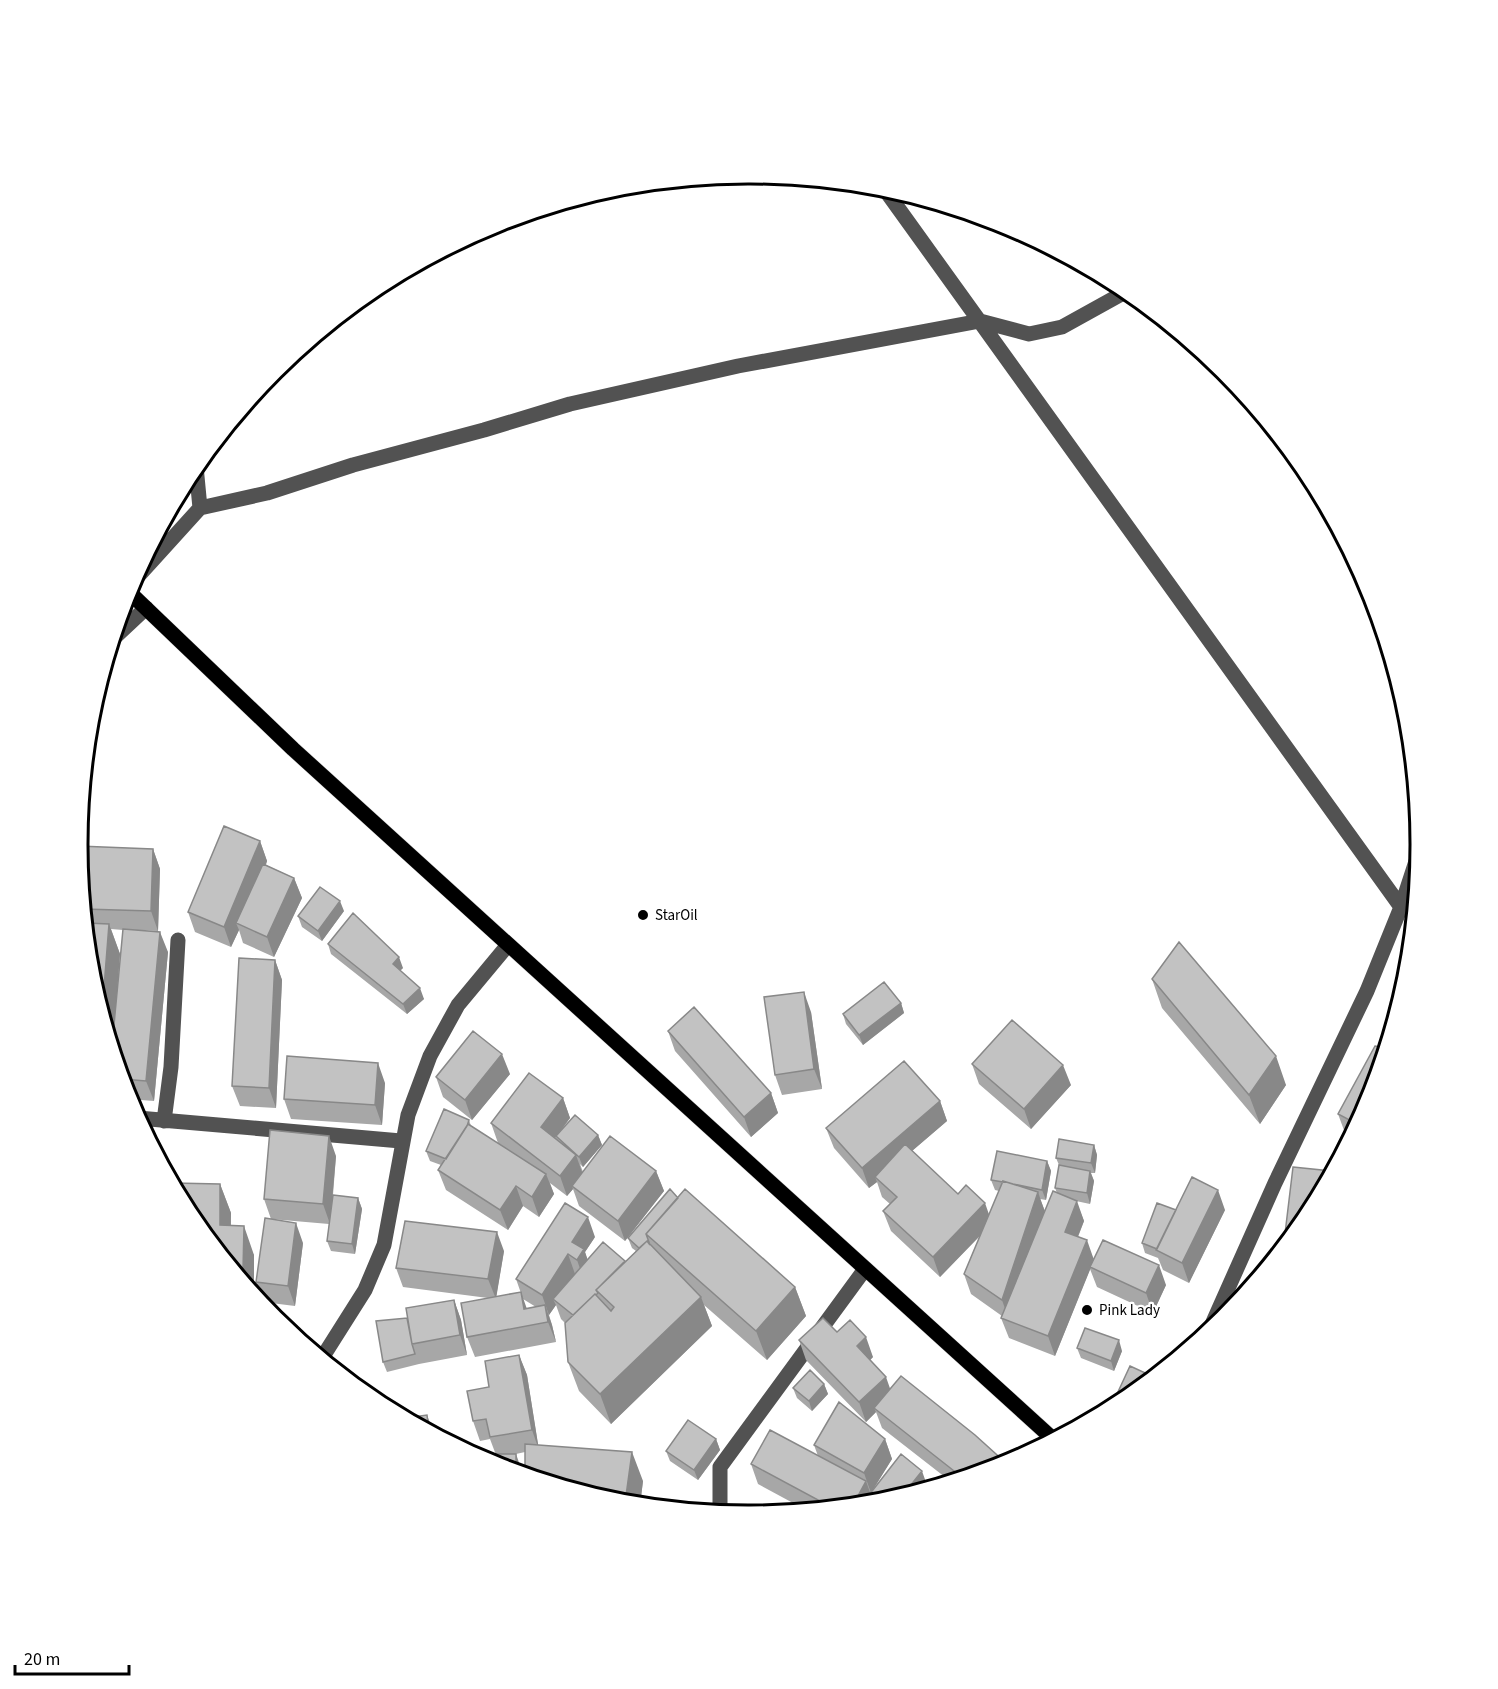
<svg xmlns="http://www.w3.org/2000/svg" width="1498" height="1689" font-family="'Source Sans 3',sans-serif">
<rect width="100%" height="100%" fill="#fff"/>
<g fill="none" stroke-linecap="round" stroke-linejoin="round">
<defs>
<path id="major" d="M128 591 293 749 1053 1439"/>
</defs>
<!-- major casing -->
<use href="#major" stroke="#dbdbdb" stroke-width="16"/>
<!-- minor -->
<path stroke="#525252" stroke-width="15" d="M883 187 1401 907
M196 466 200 508
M132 583 200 508 267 493 353 465 484 430 570 404 738 366 980 321 1029 334 1062 327 1127 291
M114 638 146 608
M138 1118 401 1141
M164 1121 171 1067 178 940
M1209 1331 1275 1183 1367 991 1401 907 1420 849
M322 1358 365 1290 384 1245 408 1115 430 1056 458 1005 507 946
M720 1513V1467L865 1269"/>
<!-- major -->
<use href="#major" stroke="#000" stroke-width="15"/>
</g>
<!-- wall -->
<path fill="#a7a7a7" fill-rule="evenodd" d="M260 841 267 861 266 865 294 878 302 898 274 957 243 943 239 930 231 947 195 932 188 912Z
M78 846 153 849 160 869 158 931 139 930 168 952 154 1101 128 1099 91 975ZM111 929 123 930 114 1021 120 954Z
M344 911 322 941 302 927 298 916Z
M328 944 403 968 400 970 424 999 407 1014 331 954Z
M275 960 282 980 276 1108 240 1106 232 1086Z
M1152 979 1286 1085 1260 1124 1162 1008Z
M901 1003 904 1013 863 1045 846 1024 843 1014Z
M811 1012 822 1089 782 1095 775 1075Z
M668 1031 771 1093 778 1113 751 1137 675 1051Z
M972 1064 1071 1085 1031 1129 979 1084Z
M510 1074 472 1120 443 1097 436 1077Z
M385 1083 382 1125 291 1119 284 1099Z
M563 1098 570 1118 563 1128 598 1135 602 1145 583 1167 580 1164 583 1172 656 1171 664 1191 625 1241 579 1206 573 1189 567 1196 550 1183 554 1194 539 1217 523 1206 508 1230 446 1190 438 1170 441 1165 430 1161 426 1151 469 1120 471 1126 498 1143 491 1123Z
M940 1101 947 1121 912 1151 958 1194 989 1214 999 1191 995 1190 991 1180 1047 1161 1051 1171 1046 1200 1040 1199 1045 1211 1057 1193 1055 1188 1059 1165 1056 1158 1094 1145 1097 1155 1095 1173H1091L1094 1181 1090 1204 1076 1201 1084 1221 1078 1237 1094 1259 1166 1285 1153 1313 1097 1287 1090 1269 1055 1356 1009 1338 1001 1318 1002 1316 971 1294 964 1274 980 1236 940 1277 891 1231 883 1211 890 1204 882 1197 877 1182 869 1188 834 1148 826 1128Z
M1369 1102 1348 1141 1338 1114Z
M336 1156 332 1208 358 1198 362 1209 355 1254 331 1251 327 1241 329 1224 271 1219 264 1199Z
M220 1184 231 1213V1226L254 1255V1294L191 1217Z
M678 1198 795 1287 806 1316 767 1360 704 1305 712 1326 611 1424 579 1391 568 1362 565 1323 561 1319 556 1305 549 1315 552 1325 556 1342 475 1357 467 1337 488 1298 403 1287 396 1268 504 1251 496 1297 527 1309 536 1307 523 1299 516 1279 595 1237 585 1252 587 1259 626 1261 636 1251 632 1248 628 1238Z
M1176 1210H1225L1189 1283 1163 1270 1158 1258 1145 1253 1142 1243Z
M303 1243 295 1306 263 1302 256 1282Z
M454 1300 461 1320 467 1355 419 1364 387 1372 383 1362 407 1318Z
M837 1332 873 1357 870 1360 890 1389 1005 1465 950 1481 882 1428 876 1412 866 1422 806 1360 799 1340Z
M1077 1348 1122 1351 1114 1371 1081 1358Z
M519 1355 527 1375 538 1445 643 1481 640 1505 618 1503 525 1452 516 1454 496 1455 490 1439 480 1441 473 1421 489 1387Z
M824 1384 828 1394 812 1411 797 1398 793 1388Z
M716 1439 720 1450 698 1480 670 1461 666 1451Z
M885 1439 892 1459 872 1491 880 1503 806 1510 758 1484 751 1464 818 1456 814 1445Z"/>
<!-- shaded-wall -->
<path fill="#888" d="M260 841 267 861 241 925 236 923 239 930 231 947 224 927Z
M153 849 160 869 158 931 151 911Z
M294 878 302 898 274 957 267 937Z
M340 901 344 911 322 941 318 931Z
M109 924 120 954 113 1047 102 1013Z
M160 932 168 952 154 1101 146 1081Z
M399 957 403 968 397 974 393 964Z
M275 960 282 980 276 1108 269 1088Z
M420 988 424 999 407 1014 403 1004Z
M804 992 811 1012 822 1089 814 1069Z
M901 1003 904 1013 863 1045 859 1035Z
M502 1054 510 1074 472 1120 465 1100Z
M1276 1056 1286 1085 1260 1124 1249 1095Z
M378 1063 385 1083 382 1125 375 1105Z
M1063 1065 1071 1085 1031 1129 1024 1109Z
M771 1093 778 1113 751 1137 744 1117Z
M563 1098 570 1118 548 1147 541 1127Z
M940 1101 947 1121 878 1180 875 1177 877 1182 869 1188 862 1168Z
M598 1135 602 1145 583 1167 579 1157Z
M329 1136 336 1156 330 1224 323 1204Z
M1094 1145 1097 1155 1095 1173 1091 1163Z
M576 1155 583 1175 572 1186 573 1189 567 1196 560 1176Z
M1047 1161 1051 1171 1046 1200 1042 1190Z
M656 1171 664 1191 625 1241 618 1221Z
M1090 1171 1094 1181 1090 1204 1087 1193Z
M546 1174 554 1194 539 1217 532 1197Z
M220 1184 231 1213 230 1255 220 1225Z
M516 1186 523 1206 508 1230 500 1210Z
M1218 1190 1225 1210 1189 1283 1182 1263Z
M1038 1192 1045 1212 1009 1320 1002 1300Z
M358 1198 362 1209 355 1254 352 1244Z
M1077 1201 1084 1221 1072 1251 1065 1232Z
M985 1203 992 1223 940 1277 933 1257Z
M588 1217 595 1237 585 1252 591 1269 584 1280 577 1260 572 1242Z
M296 1223 303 1243 295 1306 288 1286Z
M244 1226 254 1255V1294L250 1289 243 1270Z
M497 1232 504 1251 496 1299 488 1279Z
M1087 1240 1094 1260 1055 1356 1048 1336Z
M568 1254 575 1274 553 1299 556 1305 549 1315 542 1295Z
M1159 1265 1166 1285 1153 1313 1146 1293Z
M795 1287 806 1316 767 1360 756 1331Z
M521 1292 528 1312 524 1309Z
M701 1297 712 1326 611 1424 600 1394Z
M454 1300 461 1320 467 1355 460 1335Z
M545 1305 552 1325 556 1342 548 1322Z
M866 1337 873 1357 864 1366 857 1346Z
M1119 1340 1122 1351 1114 1371 1111 1361Z
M519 1355 527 1375 539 1450 532 1430Z
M886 1377 893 1397 874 1408 876 1412 866 1422 859 1402Z
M824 1384 828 1394 812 1411 809 1401Z
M427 1415 431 1426 432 1432 429 1431Z
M716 1439 720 1450 698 1480 694 1470Z
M885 1439 892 1459 871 1493 864 1473Z
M632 1452 643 1481 640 1505 625 1503Z
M516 1454 523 1474 516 1472Z
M922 1471 928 1488 902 1496Z
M866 1481 873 1501 872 1503 853 1505Z"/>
<!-- building -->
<path fill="#c2c2c2" stroke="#888" stroke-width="1.5" d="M224 826 260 841 224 927 188 912Z
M78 846 153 849 151 911 84 909Z
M263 864 294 878 267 937 236 923Z
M320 887 340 901 318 931 298 916Z
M353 913 399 957 393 964 420 988 403 1004 328 944Z
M86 923 109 924 102 1013 91 975Z
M123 929 160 932 146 1081 122 1079 112 1046Z
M1179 942 1276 1056 1249 1095 1152 979Z
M239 958 275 960 269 1088 232 1086Z
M884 982 901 1003 859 1035 843 1014Z
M804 992 814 1069 775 1075 764 997Z
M694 1007 771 1093 744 1117 668 1031Z
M1012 1020 1063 1065 1024 1109 972 1064Z
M473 1031 502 1054 465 1100 436 1077Z
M1375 1046 1385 1048 1369 1102 1357 1124 1338 1114Z
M287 1056 378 1063 375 1105 284 1099Z
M904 1061 940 1101 862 1168 826 1128Z
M529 1073 563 1098 541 1127 576 1155 560 1176 491 1123Z
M444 1109 469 1120 467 1126 446 1159 426 1151Z
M575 1115 598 1135 579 1157 556 1136Z
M468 1124 546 1174 532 1197 516 1186 500 1210 438 1170Z
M270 1130 329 1136 323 1204 264 1199Z
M610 1136 656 1171 618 1221 572 1186Z
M1059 1139 1094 1145 1091 1163 1056 1158Z
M905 1144 958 1194 966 1185 985 1203 933 1257 883 1211 897 1197 875 1177Z
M997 1151 1047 1161 1042 1190 1013 1184 1003 1181V1182L991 1180Z
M1059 1165 1090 1171 1087 1193 1055 1188Z
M1293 1167 1331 1171 1307 1218 1286 1243 1284 1242Z
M1192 1177 1218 1190 1182 1263 1156 1250Z
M1003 1181 1038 1192 1002 1300 964 1274Z
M173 1183 220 1184V1225L244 1226 243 1270H234L191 1217Z
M670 1189 678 1198 646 1234 650 1245 647 1241 639 1248 628 1238Z
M685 1189 795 1287 756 1331 646 1234Z
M1053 1191 1077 1201 1065 1232 1087 1240 1048 1336 1001 1318Z
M333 1195 358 1198 352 1244 327 1241Z
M565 1203 588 1217 572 1242 584 1249 577 1260 568 1254 542 1295 516 1279Z
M1157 1203 1176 1210 1157 1249 1142 1243Z
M265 1218 296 1223 288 1286 256 1282Z
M405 1221 497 1232 488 1279 396 1268Z
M1103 1240 1159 1265 1146 1293 1090 1267Z
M647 1241 701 1297 600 1394 568 1362 565 1323 595 1294 611 1311 614 1307 596 1290Z
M603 1242 625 1261 596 1290 598 1293 596 1295 595 1294 573 1315 553 1299Z
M521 1292 524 1309 545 1305 548 1322 467 1337 461 1303Z
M454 1300 460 1335 412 1344 406 1308Z
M407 1318 412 1344 415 1354 383 1362 376 1321Z
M823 1318 837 1332 850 1320 866 1337 857 1346 886 1377 859 1402 799 1340Z
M1085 1328 1119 1340 1111 1361 1077 1348Z
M519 1355 532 1430 490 1437 486 1419 473 1421 467 1391 489 1387 485 1361Z
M1130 1366 1152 1376 1151 1378 1122 1403 1110 1409Z
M810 1370 824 1384 809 1401 793 1388Z
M901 1376 975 1435 1007 1464 963 1478 874 1408Z
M839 1402 885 1439 864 1473 814 1445Z
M427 1415 429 1431 405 1418Z
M688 1420 716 1439 694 1470 666 1451Z
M770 1430 866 1481 853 1505 831 1507 751 1464Z
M525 1444 632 1452 625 1503H618L525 1474Z
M496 1454H516V1472L496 1466Z
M901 1454 922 1471 902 1496 880 1503 862 1504Z"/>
<!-- markers -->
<g fill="#000" stroke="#fff" stroke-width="2">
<circle cx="643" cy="915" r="6"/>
<circle cx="1087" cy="1310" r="6"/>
</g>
<g text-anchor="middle" stroke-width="4.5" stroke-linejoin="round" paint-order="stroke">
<!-- poi labels -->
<g font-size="15" fill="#000" stroke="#fff" text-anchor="start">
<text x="655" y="920">StarOil</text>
<text x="1099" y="1315">Pink Lady</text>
</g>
</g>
<!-- crop -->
<path d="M0 0H1498V1689H0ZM748 184H750A660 660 0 0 1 1410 844V845A660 660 0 0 1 750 1505H748A660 660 0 0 1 88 845V844A660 660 0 0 1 748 184Z" fill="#fff" fill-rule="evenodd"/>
<path fill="none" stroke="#000" stroke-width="3" d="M748 184H750A660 660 0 0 1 1410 844V845A660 660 0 0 1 750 1505H748A660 660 0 0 1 88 845V844A660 660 0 0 1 748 184Z"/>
<!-- scale -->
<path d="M15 1665v9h114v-9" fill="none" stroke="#000000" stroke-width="3"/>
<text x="24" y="1665" font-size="18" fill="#000000" stroke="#ffffff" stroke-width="4.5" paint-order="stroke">20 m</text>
</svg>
